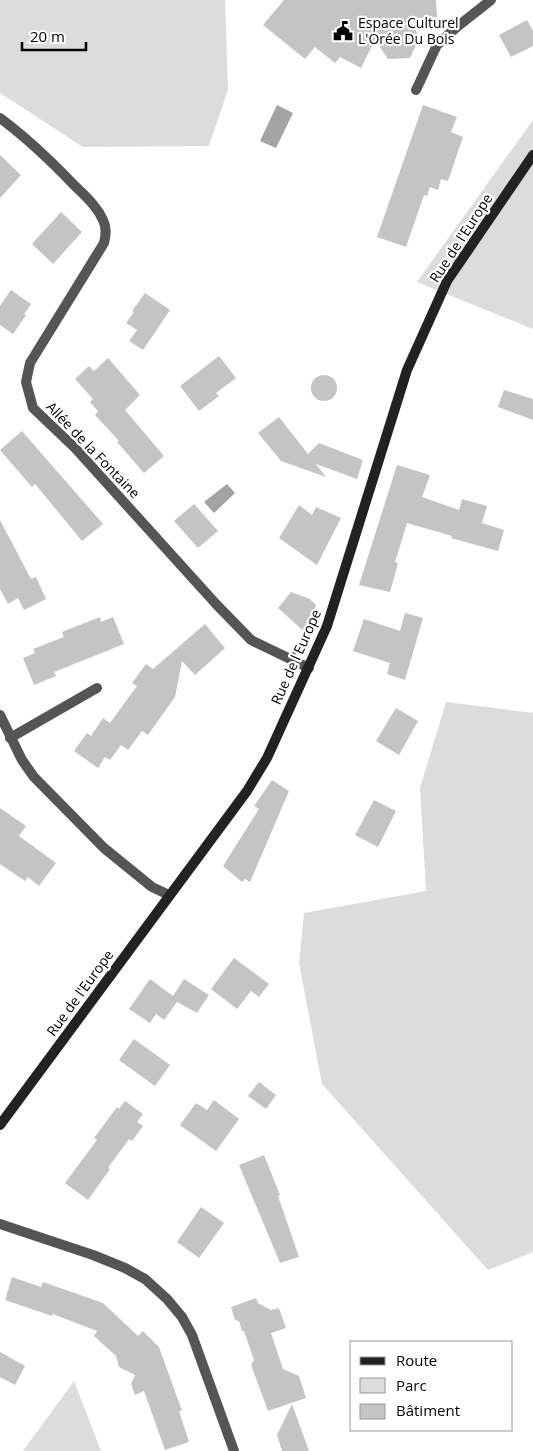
<svg xmlns="http://www.w3.org/2000/svg" width="533" height="1451" font-family="'Open Sans',sans-serif">
<rect width="100%" height="100%" fill="#fff"/>
<!-- green -->
<path fill="#dcdcdc" d="M0 0H225L228 90 209 146 83 147 0 93Z
M533 120V329L417 282Z
M446 702 533 713V1252L488 1270 322 1084 299 963 304 913 426 891 420 788Z
M74 1381 101 1451H23Z"/>
<!-- water -->
<path fill="#a3a3a3" d="M277 105 293 113 276 148 260 141Z
M227 484 235 493 214 513 204 502Z"/>
<!-- building -->
<path fill="#c4c4c4" d="M284 0H436L437 17 408 19 420 37 410 58 388 59 375 40 361 68 340 57 335 63 315 47 305 59 263 25Z
M527 20 533 31V46L511 57 499 35Z
M423 105 457 117 451 132 463 137 448 181 441 179 438 190 430 187 427 196 424 195 406 247 377 237Z
M0 155 21 175 0 198Z
M61 212 82 232 53 264 32 244Z
M11 290 31 304 24 314 26 315 13 334 0 325V306Z
M145 293 170 310 143 350 129 341 137 330 126 323 134 312 132 311Z
M219 356 236 378 216 393 219 396 199 411 180 386Z
M108 358 140 395 125 410 164 456 144 473 117 442 119 441 95 415 98 411 90 402 93 399 75 379 89 366 94 371Z
M311 388a13 13 0 1 1 26 0a13 13 0 1 1-26 0Z
M504 390 533 399V420L498 407Z
M279 417 308 454 319 443 363 460 357 479 316 464 326 477 281 461 258 433Z
M22 431 103 524 82 541 35 484 32 487 0 450Z
M397 465 430 475 422 497 459 510 462 499 487 506 482 523 504 530 498 551 451 538 452 536 407 523 395 562 398 563 390 592 359 585Z
M194 504 218 531 198 548 174 521Z
M299 505 312 515 316 507 341 518 317 565 279 538Z
M0 520 31 579 36 577 46 599 24 610 18 598 8 604 0 589Z
M291 592 310 599 316 605 306 633 278 608Z
M405 613 423 618 405 680 387 674 390 663 353 651 364 619 400 631Z
M100 617 101 622 113 617 124 644 54 672 56 676 34 685 23 658 35 653 33 649 64 637 62 632Z
M205 624 225 648 195 675 182 661 175 697 148 735 142 731 128 750 121 745 110 760 105 757 98 768 74 751 87 733 91 736 103 718 110 723 137 686 132 683 146 664 153 669Z
M396 708 418 721 399 755 376 741Z
M272 780 289 791 250 882 245 879 242 882 223 866 259 809 254 806Z
M374 800 396 811 378 847 355 835Z
M0 808 26 826 19 836 56 863 39 886 28 877 25 881 0 864Z
M234 958 269 984 259 997 251 991 237 1009 211 989Z
M150 979 173 996 184 979 209 995 197 1013 177 1002 164 1020 156 1014 150 1023 129 1009Z
M134 1039 170 1065 155 1086 119 1060Z
M259 1082 276 1095 266 1109 248 1096Z
M214 1100 239 1119 216 1151 180 1125 196 1103 207 1110Z
M125 1101 143 1114 137 1122 143 1126 132 1141 129 1139 108 1168 110 1169 88 1200 65 1183 97 1140 94 1138 117 1107 119 1109Z
M264 1155 280 1195 278 1196 299 1257 280 1263 239 1165Z
M201 1207 224 1223 199 1258 177 1242Z
M12 1277 41 1287 43 1282 103 1303 138 1336 143 1331 159 1347 182 1411H179L189 1442 165 1450 144 1391 135 1395 131 1384 135 1375 119 1367 116 1356 94 1336 97 1331 53 1314 52 1316 5 1300Z
M256 1298 258 1303 271 1310 279 1308 286 1328 271 1333 283 1369 299 1376 306 1398 268 1411 251 1365 254 1360 244 1331H242L239 1321 235 1320 231 1307Z
M0 1352 25 1366 15 1385 0 1377Z
M292 1404 309 1451H282L277 1435Z"/>
<g fill="none" stroke-linecap="round" stroke-linejoin="round">
<!-- lane -->
<path stroke="#555" stroke-width="10" d="M416 90 437 45 458 26 491 0"/>
<!-- street -->
<path stroke="#555" stroke-width="10" d="M0 118C27 138 51 161 74 185 85 196 97 206 103 220 107 228 106 235 104 243L30 363 26 382 33 408 75 448 216 604 251 640 309 668
M0 715 22 760 34 777 104 848 152 887 169 895
M10 738 97 688
M0 1224 93 1255 125 1268 145 1279 167 1299 182 1317 192 1335 234 1451"/>
<!-- secondary -->
<path stroke="#222" stroke-width="10" d="M0 1125 247 791 267 758 327 626 407 370 447 281 533 155"/>
</g>
<!-- icons -->
<defs>
<symbol id="civic-bare" viewBox="-9 -9 18 18"><path d="M-.6-6.5H3V-4.5H.6V-3L4-1V1h2V6H-6V1h2V-1L-.6-3ZM-1.2 2.5V6h2.4V2.5Z" fill="#000" stroke="#fff" stroke-width="2.5" paint-order="stroke"/></symbol>
</defs>
<g fill-rule="evenodd">
<use href="#civic-bare" x="329" y="17" width="28" height="28"/>
</g>
<g text-anchor="middle" stroke-width="4.5" stroke-linejoin="round" paint-order="stroke">
<!-- poi labels -->
<g font-size="14" fill="#000" stroke="#fff" text-anchor="start">
<text x="358" y="28">Espace Culturel<tspan x="358" dy="16">L'Orée Du Bois</tspan></text>
</g>
<!-- street labels -->
<g font-size="14" fill="#000" stroke="#fff">
<text transform="translate(461 238) rotate(-57)" y="5">Rue de l'Europe</text>
<text transform="translate(93 450) rotate(46)" y="5">Allée de la Fontaine</text>
<text transform="translate(296 657) rotate(-66)" y="5">Rue de l'Europe</text>
<text transform="translate(80 993) rotate(-54)" y="5">Rue de l'Europe</text>
</g>
</g>
<!-- legend -->
<rect x="350" y="1341" width="162" height="90" fill="#ffffff" stroke="#999999"/>
<rect x="360" y="1357" width="25" height="8" fill="#222222" stroke="#999999"/>
<text x="396" y="1366" font-size="15" fill="#000000">Route</text>
<rect x="360" y="1378" width="25" height="15" fill="#dcdcdc" stroke="#999999"/>
<text x="396" y="1391" font-size="15" fill="#000000">Parc</text>
<rect x="360" y="1404" width="25" height="15" fill="#c4c4c4" stroke="#999999"/>
<text x="396" y="1416" font-size="15" fill="#000000">Bâtiment</text>
<!-- scale -->
<path d="M22 42v8h64v-8" fill="none" stroke="#000000" stroke-width="2.5"/>
<text x="30" y="42" font-size="15" fill="#000000" stroke="#ffffff" stroke-width="4" paint-order="stroke">20 m</text>
</svg>
